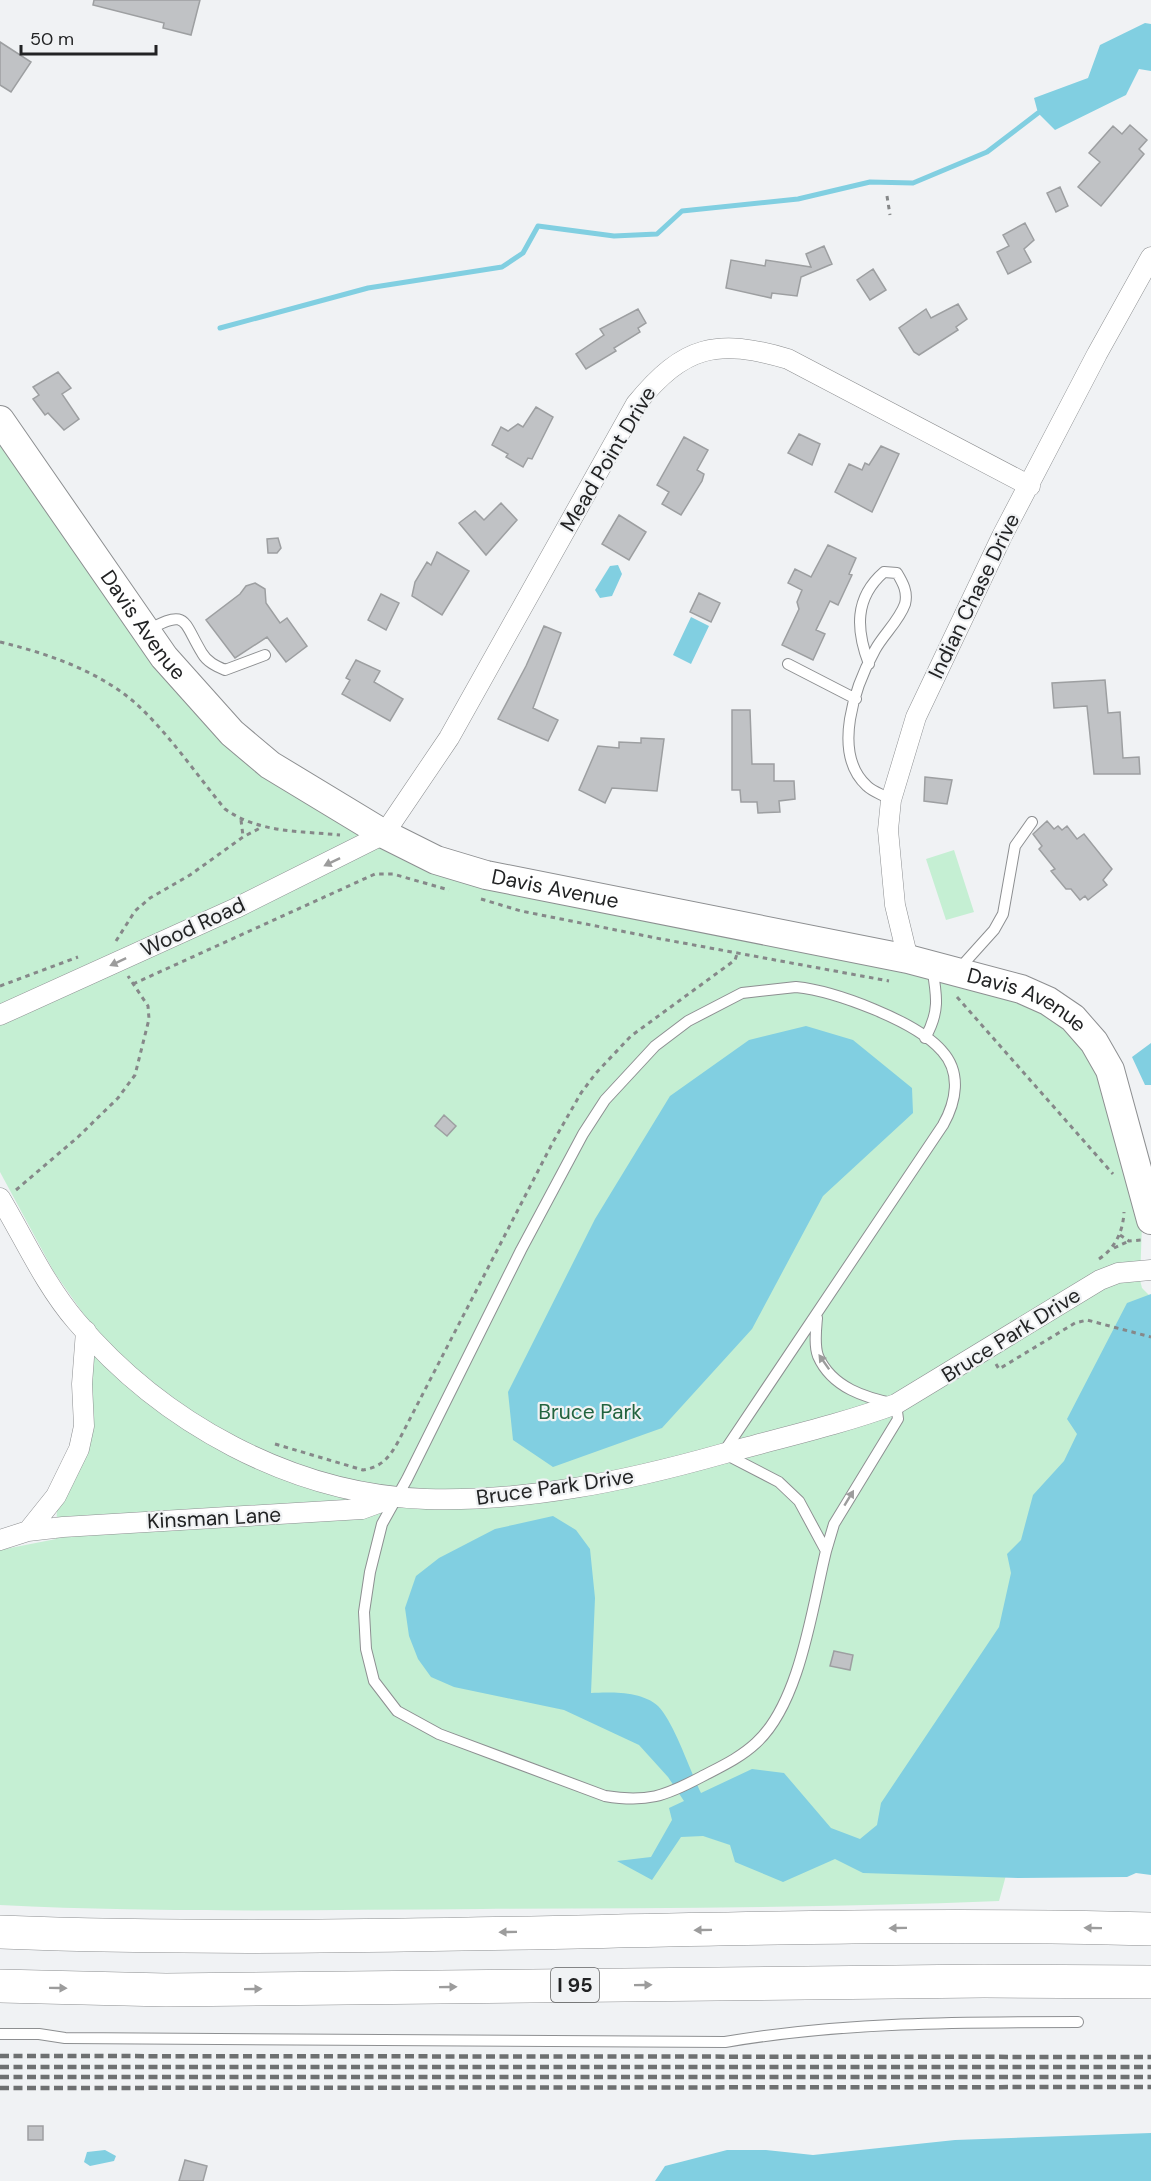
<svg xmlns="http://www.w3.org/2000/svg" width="1151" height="2181" font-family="'DM Sans',sans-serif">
<rect width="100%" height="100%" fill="#f0f2f4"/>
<!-- green -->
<path fill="#c5efd3" d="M0 436 170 680 402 852 895 968 967 990 999 994 1052 1014 1098 1067 1142 1224 1140 1280 1142 1288 1151 1297V1342L999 1901C827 1908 654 1908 482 1909 321 1910 160 1913 0 1905V1550L56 1539 57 1507 99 1336 54 1272 0 1172Z
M954 850 974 912 946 920 926 859Z"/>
<!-- water -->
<path fill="#81cfe1" d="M1145 23 1151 24V71L1139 69 1126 95 1055 130 1038 113 1034 98 1088 78 1100 45Z
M618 565 622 574 612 596 600 598 595 590 610 566Z
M691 617 709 626 691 664 673 655Z
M806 1026 853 1040 912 1088 913 1113 823 1196 752 1329 662 1428 553 1467 513 1440 508 1392 595 1219 670 1096 749 1040Z
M1151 1043V1085H1145L1132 1057Z
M1151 1294V1875L1136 1873 1127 1877 1018 1878 863 1873 835 1859 783 1882 735 1862 730 1845 703 1836 681 1837 652 1880 617 1861 651 1857 672 1820 669 1808 684 1801 668 1777 639 1745 564 1710 454 1687 431 1677 418 1659 409 1636 405 1608 416 1576 439 1558 495 1529 553 1516 576 1530 590 1549 595 1598 591 1693C610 1692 642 1691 658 1706 674 1722 690 1771 701 1793L752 1769 784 1773 831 1828 860 1839 877 1825 881 1803 999 1627 1011 1573 1007 1554 1021 1540 1033 1495 1064 1461 1077 1434 1067 1419 1127 1303Z
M1151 2133V2181H655L665 2166 727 2150H766L813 2155 955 2140Z
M105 2150 116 2156 114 2161 90 2166 84 2162 87 2152Z"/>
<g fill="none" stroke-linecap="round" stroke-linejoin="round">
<!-- stream -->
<path stroke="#81cfe1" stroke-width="5" d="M220 328 368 288 502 267 523 253 538 226 614 236 657 234 682 211 798 199 870 182 913 183 987 152 1038 113"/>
</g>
<!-- building -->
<path fill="#c0c2c5" stroke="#9d9fa1" stroke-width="1.5" d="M94 0H200L191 35 163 28 164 23 93 5Z
M0 42 31 62 11 92 0 85Z
M1130 125 1147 140 1139 149 1144 154 1101 206 1078 187 1100 162 1089 153 1113 126 1122 134Z
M1060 187 1068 206 1056 212 1047 193Z
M1025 223 1034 240 1024 249 1031 262 1008 274 997 252 1009 246 1003 235Z
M824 246 832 264 801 277 797 296 772 293 771 298 726 288 731 260 765 266 766 260 811 267 806 254Z
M873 269 886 290 870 300 857 280Z
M958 304 967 319 956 327 958 330 919 355 914 352 899 328 926 309 931 318Z
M638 309 646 323 638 328 640 332 614 348 616 351 586 369 576 354 604 335 600 329Z
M58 372 71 388 62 394 79 419 64 430 48 413 45 415 33 399 39 395 33 387Z
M536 407 553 417 532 459 528 458 523 467 506 457 508 454 492 445 501 427 508 431 518 424 523 427Z
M799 434 820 444 812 465 788 453Z
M684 437 708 450 697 470 704 474 702 481 681 515 662 504 669 492 657 485Z
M881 446 899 454 872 512 835 492 849 464 862 470 865 463 869 465Z
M501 503 517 520 486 555 459 523 475 511 484 520Z
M619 515 646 532 629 560 602 544Z
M278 538 281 548 277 553H268L267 539Z
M828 545 856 558 849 574 852 575 838 605 830 601 816 630 825 634 813 660 782 645 799 609 797 602 802 590 788 583 795 569 811 577Z
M437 552 469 571 442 615 412 596 415 582 427 562 431 565Z
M255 583 265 589 266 603 280 623 287 618 307 646 286 662 267 637 235 658 206 620 240 594 246 586Z
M699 593 720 603 711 622 690 612Z
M381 594 399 603 386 630 368 620Z
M544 626 561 633 533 708 558 720 548 741 498 719 526 666Z
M356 660 380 671 374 682 403 699 390 721 342 694 350 680 346 678Z
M1105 680 1108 713 1120 712 1123 758 1139 757 1140 774H1094L1087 706 1054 708 1052 683Z
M732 710H750L752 764H774V781H794L795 799 779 801 780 812 758 813 757 802H741L740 790H732Z
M641 738 664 739 657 791 612 788 605 803 579 790 598 746 619 748V742L641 743Z
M925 777 952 780 947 804 924 801Z
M1047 821 1054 829 1058 826 1062 830 1067 826 1077 839 1084 834 1112 869 1103 880 1107 885 1088 900 1085 896 1080 900 1071 889H1066L1051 871 1055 869 1039 849 1042 846 1033 834Z
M444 1115 456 1126 447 1136 435 1126Z
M834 1651 853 1655 850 1670 830 1666Z
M28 2126H43V2140H28Z
M185 2160 207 2166 203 2181H179Z"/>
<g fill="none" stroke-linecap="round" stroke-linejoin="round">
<defs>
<path id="lane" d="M146 631C188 608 182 620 202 653 207 662 216 666 225 670L265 655
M788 664 856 699
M869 664C856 630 854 598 884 572L897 573C903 583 908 592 905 604 899 621 883 635 875 650 855 686 831 753 867 786 873 792 884 795 891 800
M958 970 994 930 1003 914 1015 846 1032 822
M796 987C835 991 916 1021 942 1051 962 1073 956 1102 943 1125L723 1453 779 1482 799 1501 826 1551C812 1608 800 1703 756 1743 740 1758 720 1767 701 1777 665 1796 647 1803 605 1796L439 1734 397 1711 374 1681 366 1649 364 1612 370 1572 382 1524 407 1479 521 1250 583 1134 605 1100 655 1046 688 1021 742 993Z
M925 1038C940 1012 937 996 932 967
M817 1318C816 1330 814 1345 818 1356 832 1388 866 1398 896 1404L898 1419 834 1524 826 1551
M0 2034H39L65 2038 725 2042C842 2022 960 2022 1078 2022"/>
<path id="street" d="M908 959 895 905 888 830 891 800 916 717 1002 536 1097 354 1151 257
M0 1015 236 908 384 834 449 738 636 404C684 345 717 338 788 359L1030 486
M0 1198C24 1238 45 1285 76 1321 162 1423 292 1494 426 1499 527 1502 626 1481 722 1454 780 1438 839 1425 896 1404L1100 1280 1118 1273 1151 1270
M28 1531 56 1496 79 1449 84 1426 82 1384 86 1331
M0 1540 28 1531 63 1527 362 1509 395 1497"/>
<g id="secondary">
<path id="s1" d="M0 420 164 657 232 733 270 765 384 834 436 860 486 875 908 959 1021 989 1048 1001 1073 1018 1094 1042 1110 1070 1151 1220"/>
</g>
<path id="highway" d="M0 1932C383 1947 768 1918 1151 1929
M0 1986 166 1990 984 1981 1151 1982"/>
</defs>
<!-- lane casing -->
<use href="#lane" stroke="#8d8f91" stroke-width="12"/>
<!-- street casing -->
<use href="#street" stroke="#8d8f91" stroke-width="21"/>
<!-- secondary casing -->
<use href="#secondary" stroke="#8d8f91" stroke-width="30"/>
<!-- highway casing -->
<use href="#highway" stroke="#8d8f91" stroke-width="34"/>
<!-- path -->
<path stroke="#868889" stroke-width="3" stroke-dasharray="4.5 4.5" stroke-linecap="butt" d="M887 196 890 215
M0 642C46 653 96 670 133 701 168 732 195 773 225 809 258 833 301 831 340 835
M241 820 243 836
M481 899 521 911 656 938 889 981
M116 941 135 911 150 898 190 875 243 837 262 827
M133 984 375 874H393L449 890
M0 986 78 957
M957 997 1113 1174
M16 1190 78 1137 118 1098 135 1075 149 1019 148 1006 128 976
M1120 1235 1129 1241 1141 1240
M1114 1248 1129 1241
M1099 1259C1115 1248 1123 1232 1124 1212
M996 1364 999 1369 1075 1323 1087 1320 1151 1337
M275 1444 363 1470C382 1467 390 1457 399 1440L553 1142 581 1093 596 1073 631 1036 735 960 737 954"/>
<!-- lane -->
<use href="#lane" stroke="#fff" stroke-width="10"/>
<!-- street -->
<use href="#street" stroke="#fff" stroke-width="20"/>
<!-- secondary -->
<use href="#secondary" stroke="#fff" stroke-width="28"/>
<!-- highway -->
<use href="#highway" stroke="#fff" stroke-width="33"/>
<!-- rail -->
<path stroke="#6e7071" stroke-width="4.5" stroke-dasharray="9 4.5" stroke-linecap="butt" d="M0 2056 1151 2057
M0 2067H1151
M0 2077H1151
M0 2088 1151 2087"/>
</g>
<!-- one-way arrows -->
<defs><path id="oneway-solid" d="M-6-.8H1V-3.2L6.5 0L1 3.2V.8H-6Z" transform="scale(1.5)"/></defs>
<g fill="#9c9c9c">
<use href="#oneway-solid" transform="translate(332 862) rotate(154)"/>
<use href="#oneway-solid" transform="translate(118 962) rotate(155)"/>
<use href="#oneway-solid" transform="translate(824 1362) rotate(-125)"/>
<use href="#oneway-solid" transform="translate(849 1498) rotate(-59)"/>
<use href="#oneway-solid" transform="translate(898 1928) rotate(179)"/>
<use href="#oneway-solid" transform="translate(1093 1928) rotate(-179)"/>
<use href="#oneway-solid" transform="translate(703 1930) rotate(179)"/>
<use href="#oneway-solid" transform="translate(508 1932) rotate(179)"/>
<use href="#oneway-solid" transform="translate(643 1985) rotate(-1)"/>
<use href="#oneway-solid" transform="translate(448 1987) rotate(-1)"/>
<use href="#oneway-solid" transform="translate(58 1988) rotate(1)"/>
<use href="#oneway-solid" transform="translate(253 1989) rotate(-1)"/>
</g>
<g text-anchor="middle" stroke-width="4.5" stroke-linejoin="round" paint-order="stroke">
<!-- shield labels -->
<rect fill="#f0f2f4" stroke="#606162" stroke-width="1.5" x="551" y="1968" width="48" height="34" rx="4.5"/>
<g font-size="20" font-weight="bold" fill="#222324">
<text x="575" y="1992">I 95</text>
</g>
<!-- street labels -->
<g font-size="21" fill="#222324" stroke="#f0f2f4">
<text transform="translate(608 459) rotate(-59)" y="7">Mead Point Drive</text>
<text transform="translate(974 596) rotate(-64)" y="7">Indian Chase Drive</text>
<text dy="7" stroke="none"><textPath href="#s1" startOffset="250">Davis Avenue</textPath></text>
<text dy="7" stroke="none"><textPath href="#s1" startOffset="754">Davis Avenue</textPath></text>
<text transform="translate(193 927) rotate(-25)" y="7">Wood Road</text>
<text dy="7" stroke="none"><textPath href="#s1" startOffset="1240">Davis Avenue</textPath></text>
<text transform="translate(1011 1335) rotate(-32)" y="7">Bruce Park Drive</text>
<text transform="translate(555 1487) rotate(-8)" y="7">Bruce Park Drive</text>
<text transform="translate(214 1518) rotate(-3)" y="7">Kinsman Lane</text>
</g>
<!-- park labels -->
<g font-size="21" fill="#22633f" stroke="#f0f2f4">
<text x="590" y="1419">Bruce Park</text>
</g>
</g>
<!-- scale -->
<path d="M21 45v9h135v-9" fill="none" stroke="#222324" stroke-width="3"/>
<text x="30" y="45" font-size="18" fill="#222324" stroke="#f0f2f4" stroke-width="4.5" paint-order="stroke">50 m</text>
</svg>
